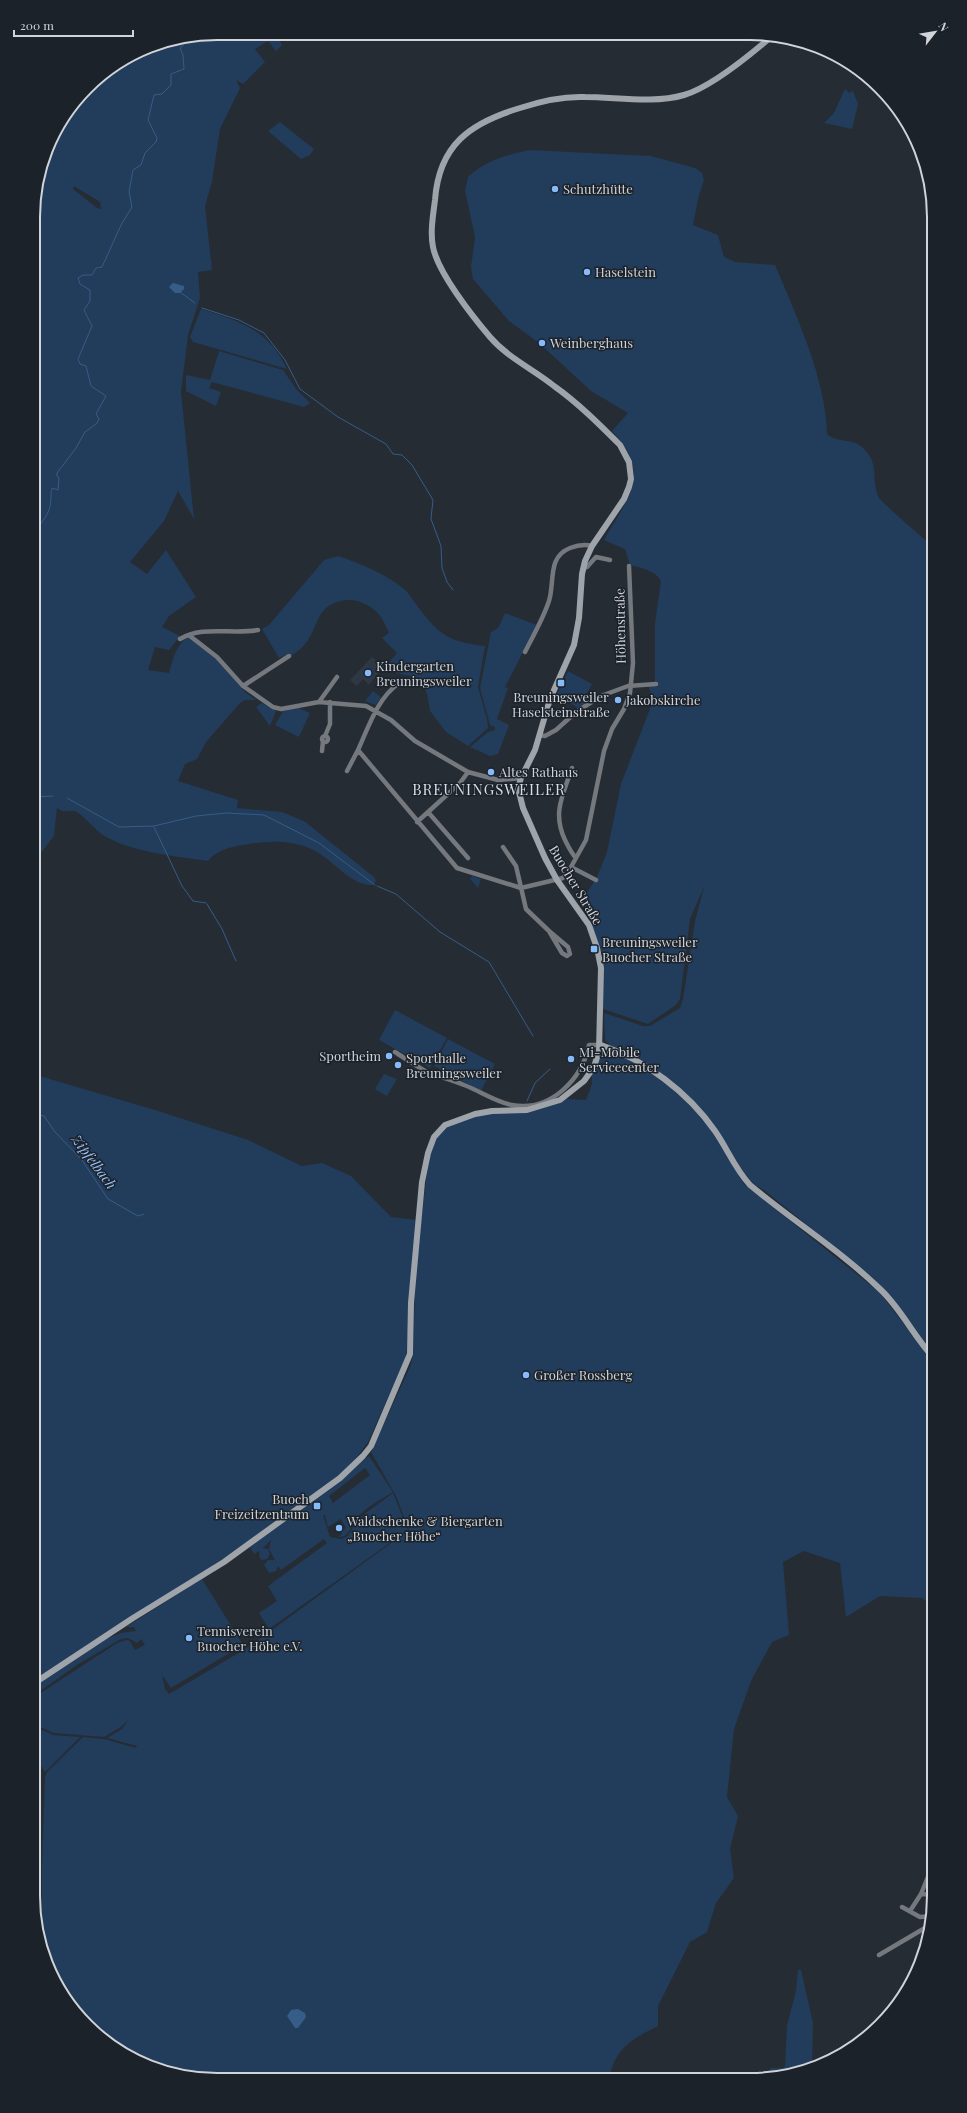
<svg xmlns="http://www.w3.org/2000/svg" width="967" height="2113" font-family="'Playfair Display',serif">
<rect width="100%" height="100%" fill="#252c34"/>
<!-- built -->
<path fill="#2e3844" d="M372 657 384 666 369 685 363 679 357 686 350 680Z"/>
<!-- green -->
<path fill="#223c5b" fill-rule="evenodd" d="M217 33H289L280 41 282 45 276 51 268 41 255 49 265 62 243 84 236 80 240 88 220 129 212 182 205 206 212 270 198 272 200 298 188 335 181 392 194 519 178 491 164 521 130 562 147 574 166 550 196 597 169 616 162 627 180 636 169 650 155 647 148 670 169 673C173 659 175 648 186 638H190L215 658 244 691 256 700H245L240 703 206 742 197 759 185 764 178 781 238 800 237 808 282 812 304 821 374 877 376 881 372 885C353 885 337 866 323 856 300 839 270 840 243 845 231 847 216 850 208 861 175 856 136 853 106 837 94 830 87 818 75 811H62L57 808 54 836 33 863V205L52 136 99 77 147 47ZM74 186 100 202 101 209 97 208 73 189Z
M845 89 849 93 853 91 858 104 852 129 824 123 834 113Z
M280 122 314 149 310 155 301 159 268 131Z
M529 150 651 156 695 168 702 173 704 180 698 199 693 225 718 235 724 257 735 262 775 265C796 315 826 379 827 434 836 443 854 438 863 448 880 464 871 477 878 496 880 502 926 540 934 548V1354L894 1300 873 1278 764 1190 755 1185 745 1174 720 1135 655 1070 611 1046 605 1040 604 1013 643 1026H650L680 1008 683 999 695 921 704 887 690 919 680 999 676 1005 648 1024 603 1009C603 973 602 934 580 903L597 877 607 852 621 784 653 701 648 684 655 682V623L661 581C655 570 641 568 630 565L625 549 604 540C628 497 653 475 612 431L628 413 591 391 539 343 509 321 473 279 471 267 475 237 465 191 468 177C484 161 506 155 529 150Z
M201 309C241 322 268 329 287 369L193 342 190 337Z
M219 351 283 370 296 389 310 403 304 407 212 382 209 388 221 392 216 406 186 391V375L210 380Z
M338 556C359 563 386 574 404 589 410 594 414 602 419 608 440 636 450 642 485 646L478 687 487 719 488 728 468 746 446 732 430 711 427 693 420 683 410 676 396 673 387 665 397 653 382 638 389 633C386 627 384 621 380 616 367 599 342 594 325 609 316 618 314 634 305 644 301 649 296 652 291 656L289 653 279 658 262 629 269 625 324 560Z
M505 613 537 625 505 687 508 688 497 719 509 725 498 754 490 756 470 747 488 732 495 730V727L490 725 480 688 491 632 498 628Z
M568 671 592 684 586 695 592 698 578 708 567 701 565 704 554 700Z
M373 691 381 697 376 705 365 701Z
M262 703 276 711 270 726 256 707Z
M296 707 310 713 299 737 275 725 283 711Z
M472 876 481 879 478 888 470 879Z
M395 1010 447 1038 430 1068 379 1040Z
M448 1039 495 1064 481 1091 434 1066Z
M606 1049 635 1062 667 1085 694 1109 711 1128 744 1184 879 1292 934 1362V1607L922 1598 880 1596 846 1617 840 1563 804 1551 783 1562 789 1635 772 1642 751 1681 734 1729 727 1797 738 1816 730 1849 734 1878 716 1903 707 1932 690 1942 658 2006V2026C632 2039 615 2048 609 2079L182 2076 136 2061 96 2034 58 1988 42 1950V1867L45 1777 47 1772 83 1737 104 1739 136 1748 137 1746 107 1738 122 1729 128 1720 121 1727 104 1737 54 1733 33 1724V1698L117 1643 127 1640 130 1641 135 1650 145 1645 141 1639 137 1643 128 1638 121 1639 80 1663 33 1696V1687L108 1638 121 1633 136 1631 134 1627H126L202 1579 243 1645 171 1688 162 1675 165 1689 169 1694 247 1648 409 1530 396 1496 371 1452 410 1367 413 1356 415 1287 420 1230 429 1156 433 1142 446 1126 482 1114 537 1110 567 1099 586 1100 592 1084V1075L603 1052Z
M33 1074 155 1110 248 1140 302 1166 322 1163 351 1176 391 1217 417 1220 406 1357 368 1442 354 1461 343 1472 297 1508 204 1572 33 1682Z
M384 1074 397 1079 387 1096 375 1089Z
M369 1456 393 1492C380 1500 366 1507 357 1518 351 1525 350 1538 338 1537L342 1534 341 1532 346 1528 341 1519 328 1527 325 1515H323L330 1537 341 1539 348 1536 359 1518 393 1493 408 1530 269 1629 259 1613 277 1601 268 1586 327 1543 324 1539 281 1570 278 1566 276 1571 269 1573 264 1565 268 1560H275L269 1549 271 1540 263 1548 268 1549 270 1554 268 1558 264 1560 260 1559 259 1551 254 1554 250 1547ZM365 1468 370 1475 333 1503 329 1496Z
M33 1726 53 1735 80 1737 45 1772 33 1754Z
M33 1895 39 1898V1913L36 1915Z
M798 1970H801L813 2023 812 2067 798 2074 765 2078 771 2068H784L785 2066 787 2025 796 1991Z"/>
<!-- water -->
<path fill="#365c88" d="M173 283 184 286V289L180 293H175L169 287Z
M298 2009 305 2013 306 2017 298 2028H295L287 2016 291 2010Z"/>
<g fill="none" stroke-linecap="round" stroke-linejoin="round">
<!-- stream -->
<path stroke="#365c88" stroke-width="1" d="M180 292 195 303
M202 308 239 320 264 333 285 360 300 389 338 417 386 444 393 454 402 455 412 465 433 500 431 519 441 546 442 568 447 582 453 590
M33 540C35 528 45 521 49 510 52 502 50 495 52 488L58 490 59 478 57 476V473L76 448 85 432 97 423 99 419 96 414 106 396 91 386 86 366 80 364 78 359 92 326 84 310 90 301V290L80 284 78 278 83 275H92L96 268 102 267 122 223 132 207 129 192 133 170 141 165 145 153 156 142 157 138 148 120 154 95 162 94 171 85V74L184 69 183 55 180 48 191 38
M33 797 53 796
M67 798 119 827 154 826 196 816 226 813 264 815 319 843 375 885
M154 827 182 886 193 901 206 903
M377 886 396 894 440 932 489 962 533 1036
M207 904 222 929 236 961
M527 1101 535 1083 550 1069
M33 1113 44 1116 55 1132 82 1160 108 1199 138 1216 144 1214"/>
<!-- street -->
<path stroke="#75787d" stroke-width="4.5" d="M583 568 587 567 596 557 610 560
M190 636 217 657 243 686 273 707 281 709 319 702 366 706 391 720 415 741 468 772 498 780 521 778
M180 639C202 625 233 635 258 630
M525 652C533 636 543 619 549 601 555 582 547 557 570 548 578 545 584 544 592 546
M399 683C377 699 369 726 358 750L457 868 521 888 563 878 571 867 586 840 604 751 612 729 624 709 630 693 633 663 629 566
M243 686 289 656
M319 702 337 677
M539 735 545 736 556 730 576 712 601 696 628 686 656 684
M325 736 330 724V702
M322 739a3 3 0 1 1 6 0a3 3 0 1 1-6 0Z
M322 751 323 741
M572 768C563 795 552 813 565 840 568 846 571 853 576 858
M347 771 358 750
M428 812 468 858
M417 822 460 783 468 772
M503 847 516 866 526 909 549 931
M571 867 596 880
M549 931 568 947 570 954 567 956 562 953Z
M395 1052C406 1059 417 1067 429 1073 440 1077 453 1080 464 1085 480 1091 496 1102 512 1105 551 1112 582 1079 589 1045H601
M921 1894 934 1895
M902 1907 920 1917 932 1916
M910 1911 921 1894 934 1862
M879 1955 930 1925"/>
<!-- secondary -->
<path stroke="#9fa4ab" stroke-width="6" d="M601 1045C645 1060 688 1092 715 1131 727 1148 735 1169 750 1185 793 1221 841 1251 881 1290 902 1310 914 1337 934 1358
M33 1684 133 1618 224 1562 340 1478 363 1456 371 1446 410 1354 411 1303 422 1182 428 1153 434 1137 445 1125 475 1114 492 1111 527 1110 560 1100 584 1081 594 1067 599 1051 601 968 597 948 589 925 557 880 545 858 523 808 518 788 521 778 535 750 550 699 574 645 579 618 582 574 585 561 592 546 624 499 629 487 631 479 629 462 620 445C599 424 578 403 554 386 533 369 508 358 490 337 473 317 438 273 433 247 430 232 433 216 435 200 439 145 470 123 520 108 541 101 562 96 585 97 616 97 653 104 684 95 711 87 750 55 772 36"/>
</g>
<!-- markers -->
<g fill="#85bbfb" stroke="#1c222a" stroke-width="1.5">
<circle cx="555" cy="189" r="4"/>
<circle cx="587" cy="272" r="4"/>
<circle cx="542" cy="343" r="4"/>
<circle cx="368" cy="673" r="4"/>
<rect x="557" y="679" width="8" height="8" rx="2"/>
<circle cx="618" cy="700" r="4"/>
<circle cx="491" cy="772" r="4"/>
<rect x="590" y="945" width="8" height="8" rx="2"/>
<circle cx="389" cy="1056" r="4"/>
<circle cx="571" cy="1059" r="4"/>
<circle cx="398" cy="1065" r="4"/>
<circle cx="526" cy="1375" r="4"/>
<rect x="313" y="1502" width="8" height="8" rx="2"/>
<circle cx="339" cy="1528" r="4"/>
<circle cx="189" cy="1638" r="4"/>
</g>
<g text-anchor="middle" stroke-width="3" stroke-linejoin="round" paint-order="stroke">
<!-- poi labels -->
<g font-size="13" fill="#d0d4d9" stroke="#1c222a" text-anchor="start">
<text x="563" y="194">Schutzhütte</text>
<text x="595" y="277">Haselstein</text>
<text x="550" y="348">Weinberghaus</text>
<text x="376" y="671">Kindergarten<tspan x="376" dy="15">Breuningsweiler</tspan></text>
<text x="561" y="702" text-anchor="middle">Breuningsweiler<tspan x="561" dy="15">Haselsteinstraße</tspan></text>
<text x="626" y="705">Jakobskirche</text>
<text x="499" y="777">Altes Rathaus</text>
<text x="602" y="947">Breuningsweiler<tspan x="602" dy="15">Buocher Straße</tspan></text>
<text x="579" y="1057">Mi-Mobile<tspan x="579" dy="15">Servicecenter</tspan></text>
<text x="381" y="1061" text-anchor="end">Sportheim</text>
<text x="406" y="1063">Sporthalle<tspan x="406" dy="15">Breuningsweiler</tspan></text>
<text x="534" y="1380">Großer Rossberg</text>
<text x="309" y="1504" text-anchor="end">Buoch<tspan x="309" dy="15">Freizeitzentrum</tspan></text>
<text x="347" y="1526">Waldschenke &amp; Biergarten<tspan x="347" dy="15">„Buocher Höhe“</tspan></text>
<text x="197" y="1636">Tennisverein<tspan x="197" dy="15">Buocher Höhe e.V.</tspan></text>
</g>
<!-- street labels -->
<g font-size="13" fill="#d0d4d9" stroke="#1c222a">
<text transform="translate(620 626) rotate(-91)" y="5">Höhenstraße</text>
<text transform="translate(576 885) rotate(59)" y="5">Buocher Straße</text>
</g>
<!-- water labels -->
<g font-size="14" font-style="italic" fill="#95c2f9" stroke="#1c222a">
<text transform="translate(94 1162) rotate(53)" y="5">Zipfelbach</text>
</g>
<!-- quarter labels -->
<g font-size="15" letter-spacing="1" fill="#d5dee8" stroke="#1c222a">
<text x="489" y="795">BREUNINGSWEILER</text>
</g>
</g>
<!-- crop -->
<path d="M0 0H967V2113H0ZM217 40H750A177 177 0 0 1 927 217V1896A177 177 0 0 1 750 2073H217A177 177 0 0 1 40 1896V217A177 177 0 0 1 217 40Z" fill="#1c222a" fill-rule="evenodd"/>
<path fill="none" stroke="#d0d4d9" stroke-width="2" d="M217 40H750A177 177 0 0 1 927 217V1896A177 177 0 0 1 750 2073H217A177 177 0 0 1 40 1896V217A177 177 0 0 1 217 40Z"/>
<!-- north arrow -->
<g transform="translate(935 32) rotate(59)" stroke="#1c222a" stroke-width="3" paint-order="stroke">
<path d="M0-3L7 15L0 10L-7 15Z" fill="#d0d4d9"/>
<text y="-6" font-size="11" font-weight="bold" text-anchor="middle" fill="#d0d4d9">N</text>
</g>
<!-- scale -->
<path d="M14 30v6h119v-6" fill="none" stroke="#d0d4d9" stroke-width="2"/>
<text x="20" y="30" font-size="12" fill="#d0d4d9" stroke="#1c222a" stroke-width="3" paint-order="stroke">200 m</text>
</svg>
